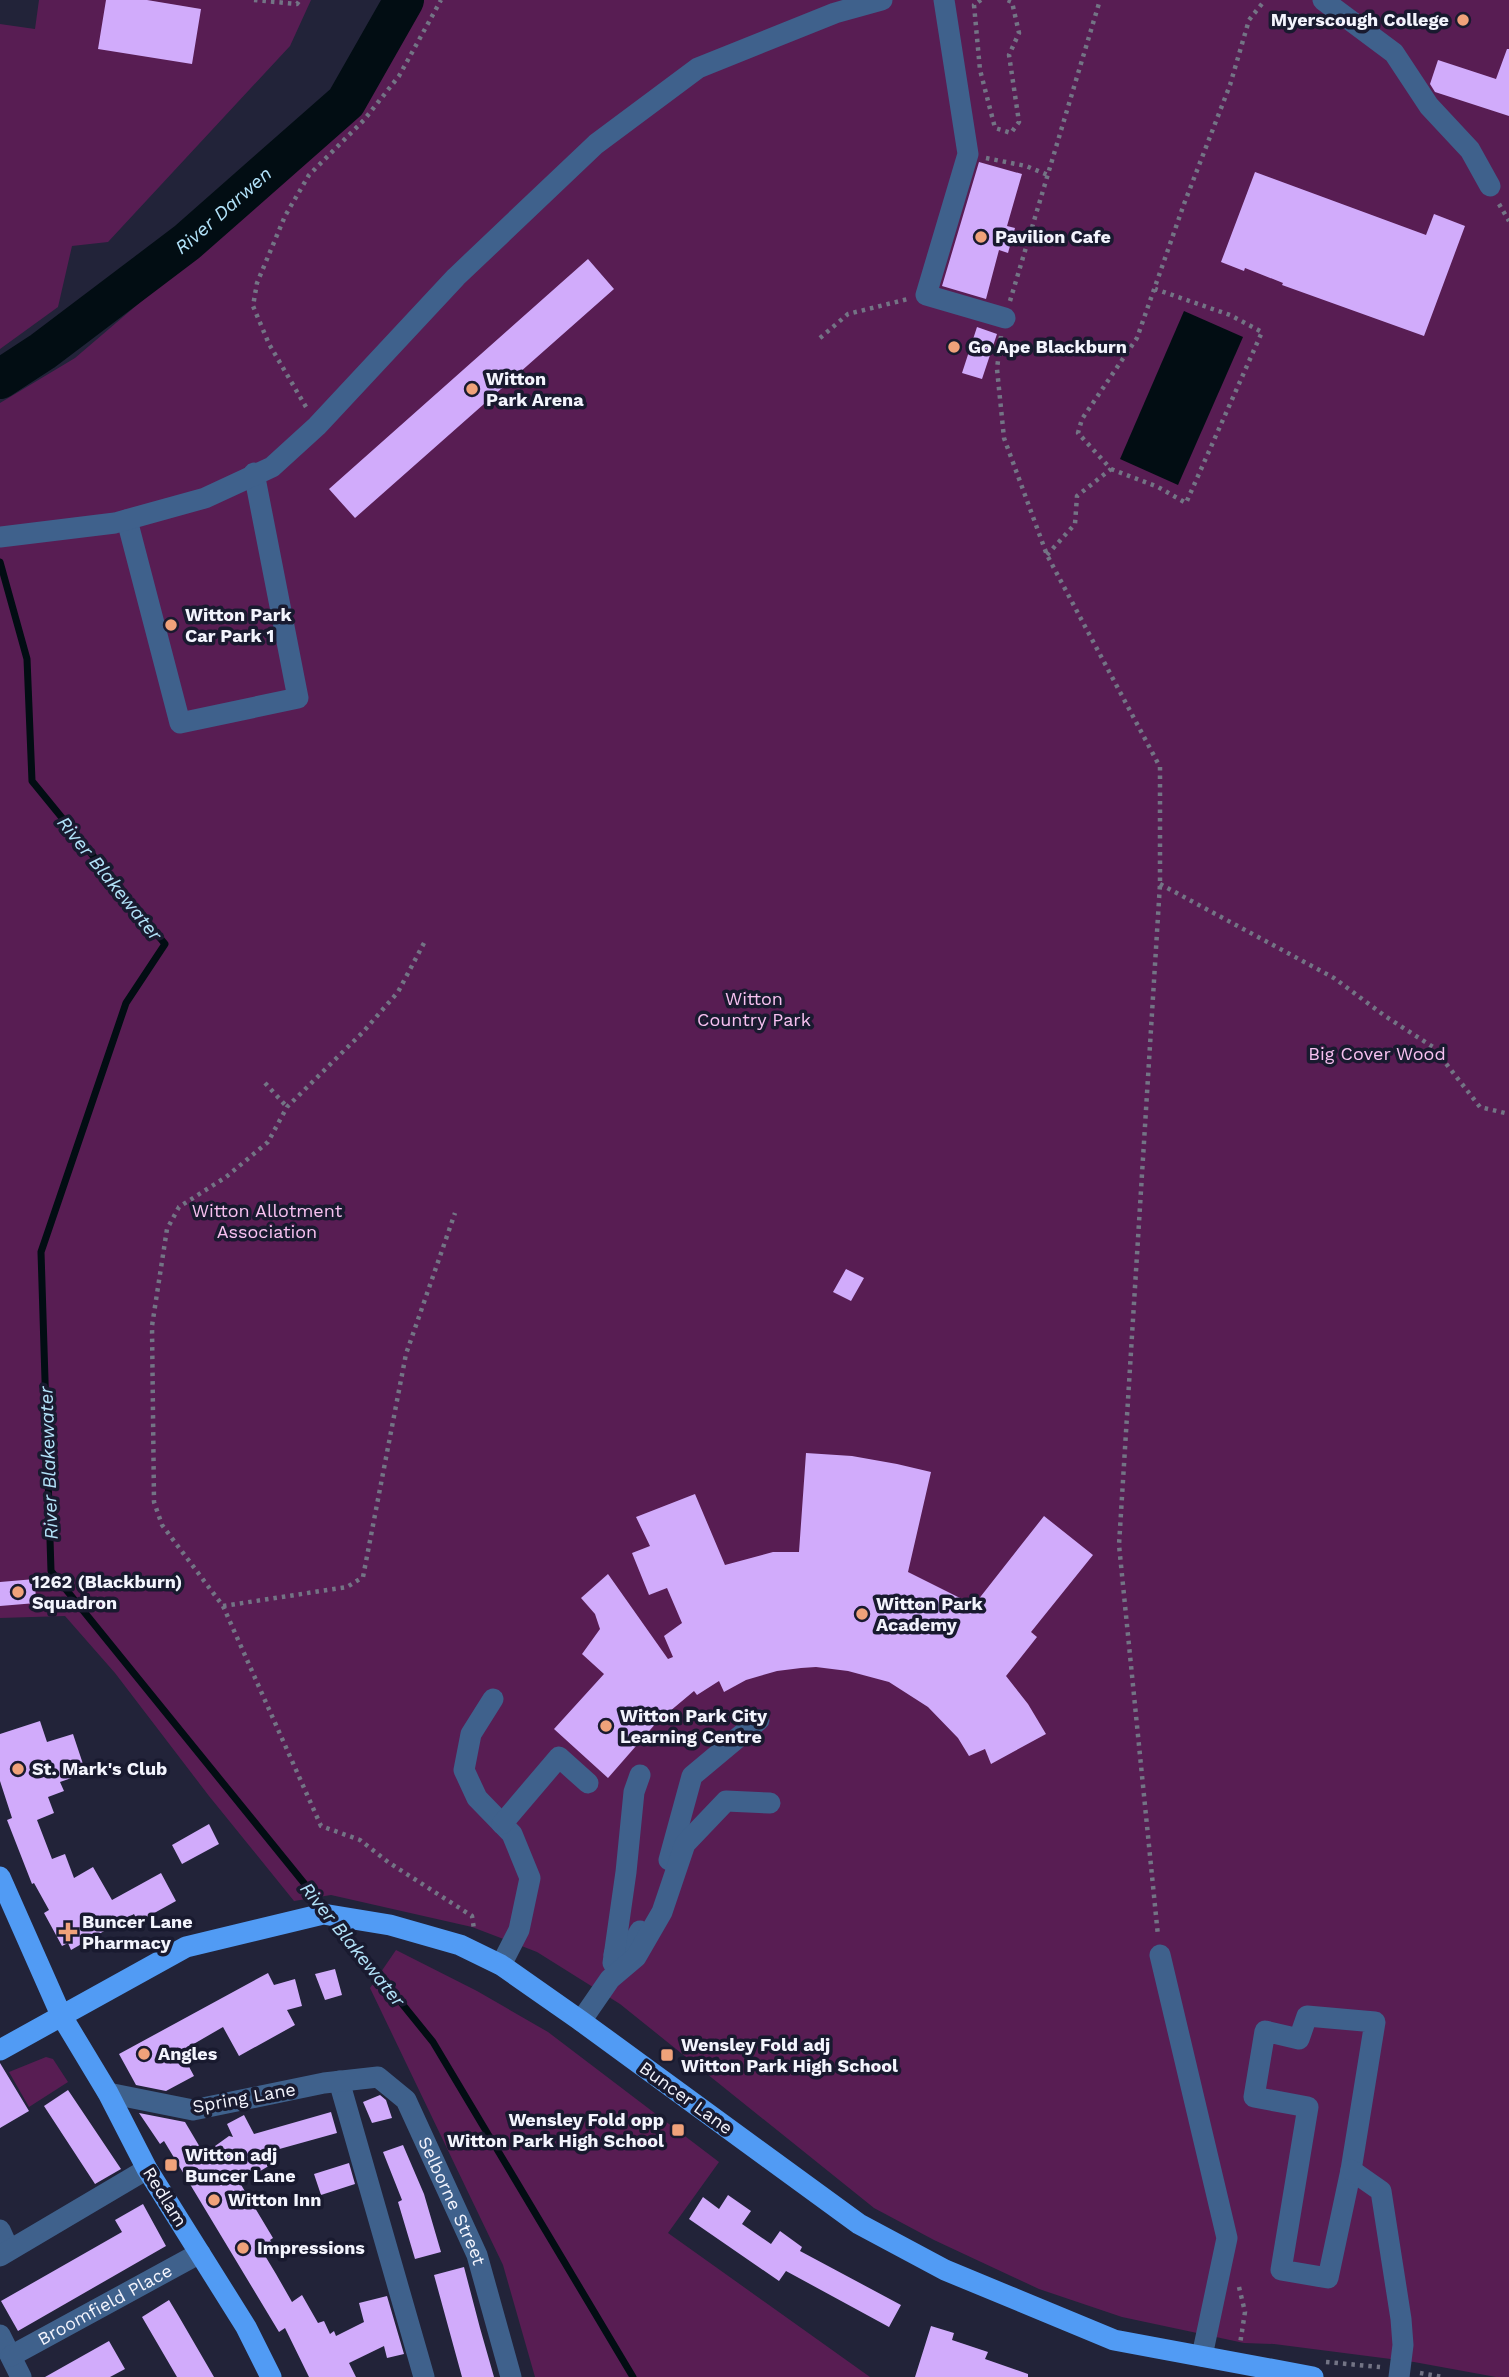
<svg xmlns="http://www.w3.org/2000/svg" width="1509" height="2377" font-family="'Work Sans',sans-serif">
<rect width="100%" height="100%" fill="#222339"/>
<!-- green -->
<path fill="#581d53" d="M39 0H311L290 46 108 242 72 246 58 307 0 349V24L35 29Z
M420 0H1509V2377H1496L1414 2362 1274 2344 1244 2343 1122 2317 1039 2289 934 2240 874 2208 620 2004 537 1952 472 1927 331 1895 294 1901 209 1796 115 1673 65 1616 0 1618V403L75 358 337 134 403 32Z
M396 1950 477 1991 548 2032 719 2162 668 2233 870 2377H535L503 2265 370 1988Z
M46 2057 53 2059 68 2082 29 2107 9 2072Z"/>
<!-- water -->
<path fill="#020d13" d="M1184 311 1243 337 1178 485 1120 459Z"/>
<g fill="none" stroke-linecap="round" stroke-linejoin="round">
<!-- stream -->
<path stroke="#020d13" stroke-width="7" d="M0 562 27 659 32 781 165 944 126 1003 41 1252 51 1571 325 1909
M335 1921 433 2042 633 2377"/>
<!-- river -->
<path stroke="#020d13" stroke-width="40" id="s1" d="M0 379 43 351 187 242 346 102 404 0"/>
</g>
<!-- building -->
<path fill="#d1abfb" d="M106 0H147L201 9 192 64 98 49Z
M1507 49H1509V116L1435 92 1430 84 1438 60 1496 79Z
M979 162 1022 174 1007 226 1015 228 1008 253 999 250 986 299 942 286Z
M1255 172 1426 235 1434 214 1465 226 1424 336 1282 285 1283 283 1245 268 1244 271 1221 262Z
M588 259 614 289 355 518 329 489Z
M977 327 997 334 982 379 962 373Z
M846 1269 864 1278 851 1301 833 1292Z
M806 1453 852 1456 897 1464 931 1472 908 1572 974 1605 1044 1516 1093 1555 1031 1632 1037 1637 1006 1676 1028 1704 1046 1734 991 1764 985 1749 969 1756 958 1738 928 1707 889 1682 848 1671 816 1667 801 1668 777 1671 746 1680 724 1692 719 1681 697 1695 694 1691 657 1722 608 1778 554 1729 604 1674 582 1654 600 1629 595 1614 581 1598 608 1574 668 1659 673 1657 664 1636 682 1623 667 1588 649 1595 632 1553 650 1546 636 1517 695 1494 725 1565 773 1552H799Z
M35 1579 36 1603 0 1606V1582Z
M40 1721 47 1742 73 1734 86 1773 60 1782 64 1791 48 1797 54 1813 37 1820 52 1859 65 1854 74 1878 93 1867 112 1900 161 1873 176 1901 138 1922 134 1914 71 1950 68 1943 62 1946 44 1913 49 1910 34 1883 32 1884 7 1820 12 1818 0 1781V1734Z
M209 1824 219 1844 182 1864 172 1845Z
M335 1969 342 1995 325 2000 315 1974Z
M268 1973 274 1985 295 1979 302 2006 287 2010 295 2025 239 2056 223 2027 185 2049 187 2063 194 2076 166 2091 136 2085 119 2054Z
M0 2063 29 2111 0 2128Z
M68 2090 121 2169 95 2184 44 2106Z
M380 2095 386 2100 392 2118 372 2123 363 2102Z
M331 2112 337 2133 265 2153 272 2164 240 2183 273 2238 270 2240 275 2248 264 2254 276 2274 292 2302 302 2295 318 2323 324 2321 330 2334 334 2331 336 2336 364 2322 359 2303 387 2296 404 2354 387 2358 384 2346 349 2363 356 2377H309L285 2328 279 2332 164 2141 160 2144 139 2113 185 2122 204 2154 229 2136 233 2137 227 2124 244 2115 254 2134Z
M403 2145 424 2194 441 2252 415 2259 398 2202 402 2200 383 2152Z
M349 2163 355 2184 321 2195 314 2174Z
M728 2195 751 2211 742 2224 771 2244 780 2231 802 2247 800 2251 901 2305 889 2327 786 2271 779 2281 689 2219 703 2197 719 2209Z
M143 2204 166 2246 18 2331 1 2301 122 2232 115 2220Z
M464 2267 480 2328 494 2377H462L434 2275Z
M169 2300 178 2315 214 2377H177L142 2317Z
M931 2326 954 2333 952 2340 988 2352 985 2359 1028 2374V2377H915Z
M109 2341 125 2369 110 2377H45Z"/>
<g fill="none" stroke-linecap="round" stroke-linejoin="round">
<!-- path -->
<path stroke="#737485" stroke-width="4.5" stroke-dasharray="3.5 5" stroke-linecap="butt" d="M254 0 297 4 300 0
M981 0 974 5 980 70 995 128 1011 133 1019 122 1009 55 1019 33 1012 2 1007 0
M986 158 1026 166 1048 175
M1499 204 1509 221
M1010 301 1100 0
M1001 336 997 369 1004 438 1047 555 1160 767V884L1119 1545 1158 1936
M820 338 848 314 908 299
M306 407 269 344 253 306 257 283 285 216 309 175 364 120 399 76 441 0
M1111 469 1158 487 1186 503 1262 332 1230 315 1155 289
M1047 555 1075 524 1077 496 1111 469 1078 433 1082 419 1137 338 1184 204 1230 85 1249 20 1265 0
M1160 884 1334 978 1385 1016 1433 1047 1480 1107 1509 1114
M424 943 398 992 363 1032 287 1107 268 1142 226 1177 179 1207 167 1229 152 1326 154 1502 162 1525 223 1606 321 1826 360 1840 388 1862 472 1916 474 1929
M265 1083 287 1107
M223 1606 347 1587 363 1577 406 1354 455 1213
M1239 2287 1245 2312 1240 2344
M1326 2362 1380 2367
M1420 2373 1443 2377"/>
<!-- minor -->
<g stroke="#3f618c" stroke-width="21">
<path d="M944 0 968 154 926 295 1005 318"/>
<path d="M1323 0 1394 53 1429 106 1470 150 1490 186"/>
<path d="M127 520 180 723 298 698 254 473"/>
<path d="M0 537 115 523 205 498 272 467 317 426 456 277 596 144 698 68 835 13 882 0"/>
<path d="M493 1699 471 1734 464 1770 477 1798 512 1834 530 1878 519 1930 501 1965"/>
<path d="M502 1824 559 1757 588 1783"/>
<path d="M669 1860 692 1776 759 1720"/>
<path d="M614 1954 632 1945 640 1931"/>
<path d="M1160 1955 1227 2238 1202 2356"/>
<path d="M613 1963 626 1872 634 1792 640 1775"/>
<path d="M1307 2016 1375 2022 1351 2170 1328 2278 1281 2270 1308 2107 1254 2097 1265 2031 1299 2039Z"/>
<path d="M581 2021 610 1979 636 1957 662 1912 685 1844 726 1801 770 1803"/>
<path d="M339 2081 424 2377"/>
<path id="s2" d="M108 2093 193 2110 324 2083 378 2077 406 2100 477 2255 511 2377"/>
<path d="M1351 2170 1381 2191 1401 2319 1403 2345 1399 2377"/>
<path d="M0 2230 9 2250"/>
<path d="M0 2256 147 2169"/>
<path d="M0 2335 21 2377"/>
<path id="s3" d="M11 2356 200 2253"/>
</g>
<!-- major -->
<path stroke="#519bf4" stroke-width="21" d="M0 1877 61 2015 108 2093 147 2169 246 2327 271 2377
M0 2050 186 1947 323 1914 390 1925 460 1945 501 1965 581 2021 859 2224 945 2270 1114 2340 1313 2377"/>
</g>
<!-- markers -->
<g fill="#f0a27a" stroke="#191a2f" stroke-width="2.5">
<circle cx="1463" cy="20" r="7"/>
<circle cx="981" cy="237" r="7"/>
<circle cx="954" cy="347" r="7"/>
<circle cx="472" cy="389" r="7"/>
<circle cx="171" cy="625" r="7"/>
<circle cx="18" cy="1592" r="7"/>
<circle cx="862" cy="1614" r="7"/>
<circle cx="606" cy="1726" r="7"/>
<circle cx="18" cy="1769" r="7"/>
<path d="M64.5 1921.5h7v7h7v7h-7v7h-7v-7h-7v-7h7z"/>
<circle cx="144" cy="2054" r="7"/>
<rect x="660" y="2048" width="14" height="14" rx="3.5"/>
<rect x="671" y="2123" width="14" height="14" rx="3.5"/>
<rect x="164" y="2158" width="14" height="14" rx="3.5"/>
<circle cx="214" cy="2200" r="7"/>
<circle cx="243" cy="2248" r="7"/>
</g>
<g text-anchor="middle" stroke-width="7" stroke-linejoin="round" paint-order="stroke">
<!-- poi labels -->
<g font-size="18" font-weight="bold" fill="#f3f4fd" stroke="#191a2f" text-anchor="start">
<text x="1449" y="26" text-anchor="end">Myerscough College</text>
<text x="995" y="243">Pavilion Cafe</text>
<text x="968" y="353">Go Ape Blackburn</text>
<text x="486" y="385">Witton<tspan x="486" dy="21">Park Arena</tspan></text>
<text x="185" y="621">Witton Park<tspan x="185" dy="21">Car Park 1</tspan></text>
<text x="32" y="1588">1262 (Blackburn)<tspan x="32" dy="21">Squadron</tspan></text>
<text x="876" y="1610">Witton Park<tspan x="876" dy="21">Academy</tspan></text>
<text x="620" y="1722">Witton Park City<tspan x="620" dy="21">Learning Centre</tspan></text>
<text x="32" y="1775">St. Mark's Club</text>
<text x="82" y="1928">Buncer Lane<tspan x="82" dy="21">Pharmacy</tspan></text>
<text x="681" y="2051">Wensley Fold adj<tspan x="681" dy="21">Witton Park High School</tspan></text>
<text x="158" y="2060">Angles</text>
<text x="664" y="2126" text-anchor="end">Wensley Fold opp<tspan x="664" dy="21">Witton Park High School</tspan></text>
<text x="185" y="2161">Witton adj<tspan x="185" dy="21">Buncer Lane</tspan></text>
<text x="228" y="2206">Witton Inn</text>
<text x="257" y="2254">Impressions</text>
</g>
<!-- park labels -->
<g font-size="18" fill="#f8c1f1" stroke="#191a2f">
<text x="754" y="1005">Witton<tspan x="754" dy="21">Country Park</tspan></text>
<text x="1377" y="1060">Big Cover Wood</text>
<text x="267" y="1217">Witton Allotment<tspan x="267" dy="21">Association</tspan></text>
</g>
<!-- street labels -->
<g font-size="18" fill="#f3f4fd" stroke="#191a2f">
<text transform="translate(244 2098) rotate(-10)" y="6">Spring Lane</text>
<text transform="translate(686 2098) rotate(36)" y="6">Buncer Lane</text>
<text transform="translate(165 2197) rotate(58)" y="6">Redlam</text>
<text dy="6" stroke="none"><textPath href="#s2" startOffset="422">Selborne Street</textPath></text>
<text dy="6" stroke="none"><textPath href="#s3" startOffset="107">Broomfield Place</textPath></text>
</g>
<!-- water labels -->
<g font-size="19" font-style="italic" fill="#b2e2f9" stroke="#191a2f">
<text dy="7" stroke="none"><textPath href="#s1" startOffset="280">River Darwen</textPath></text>
<text transform="translate(110 878) rotate(51)" y="7">River Blakewater</text>
<text transform="translate(48 1463) rotate(-92)" y="7">River Blakewater</text>
<text transform="translate(353 1944) rotate(51)" y="7">River Blakewater</text>
</g>
</g>
</svg>
